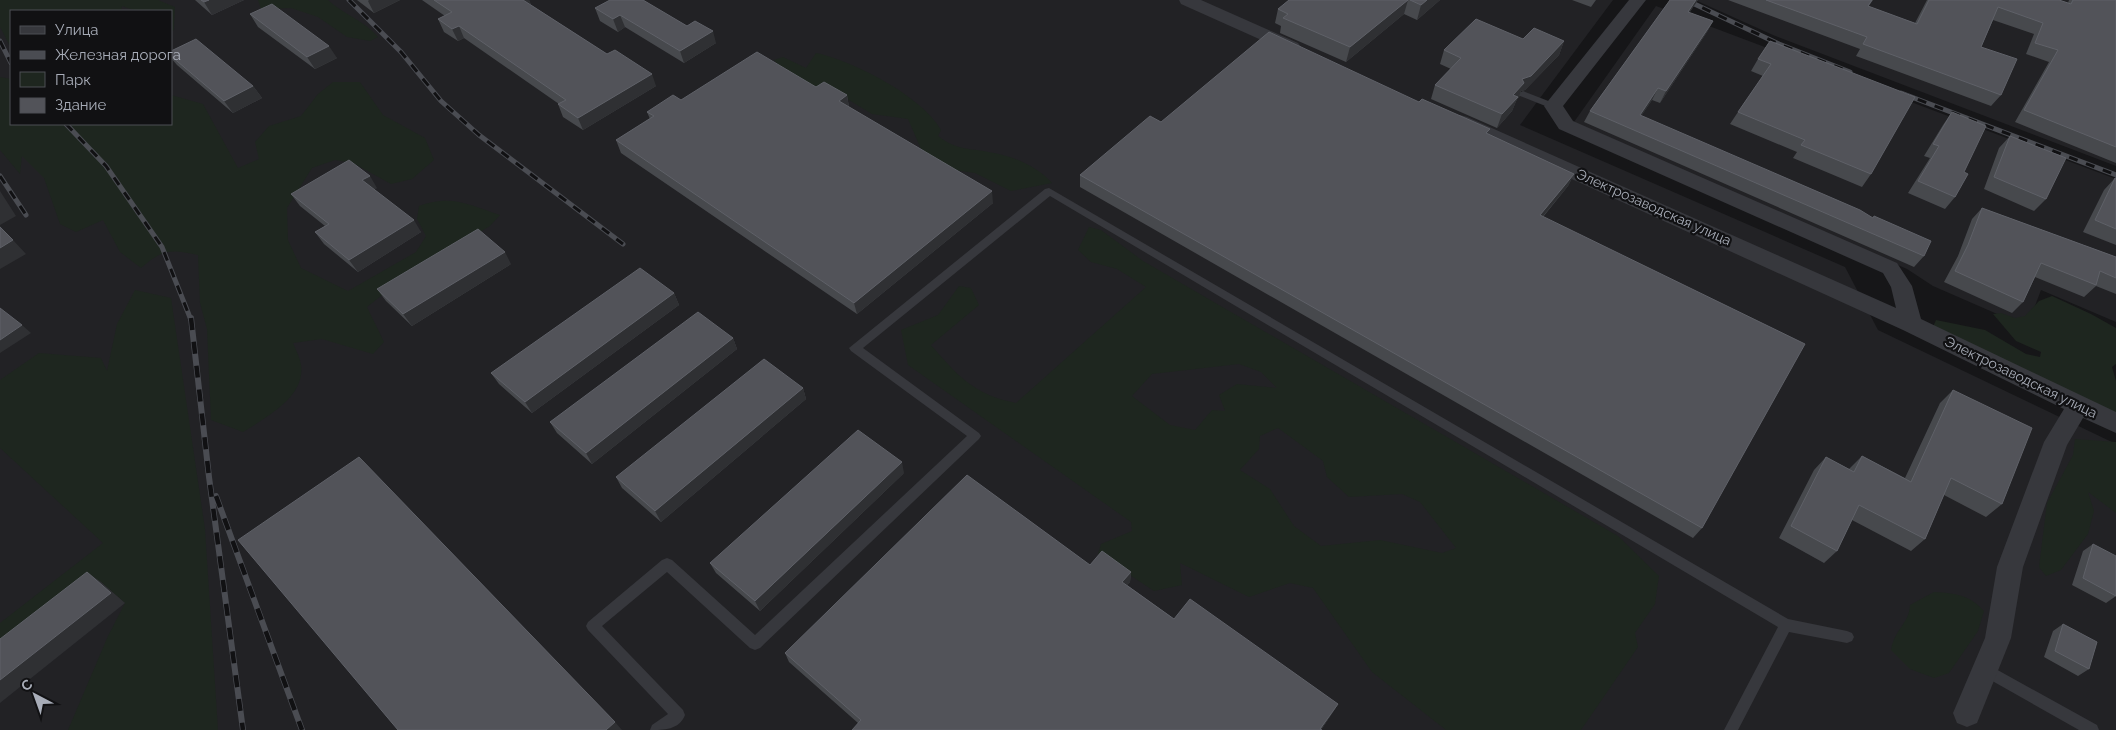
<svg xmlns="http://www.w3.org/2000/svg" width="2116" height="730" font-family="Raleway,sans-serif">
<rect width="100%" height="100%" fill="#161618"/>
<!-- built -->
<path fill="#222225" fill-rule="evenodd" d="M0 0H1613L1520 125 1845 267 1878 330 2116 444V730H0ZM11 11H171V124H11Z
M1695 0H2116V166L1773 35Z
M1656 6 2116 179V322L2041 290 2027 327 1933 286 1907 269 1574 122Z"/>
<!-- green -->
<path fill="#1e261f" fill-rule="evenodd" d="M0 0H158L175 7 174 30 171 31V11H136L122 6 121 11H11V48L0 27Z
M258 0H328C343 14 365 21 378 37L370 41 347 37 318 17 291 8 261 9Z
M816 53C854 61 923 97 941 130L938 136C957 151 971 148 994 153 1015 157 1038 167 1052 183L1011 191 975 173 946 169 921 149 908 119 872 114 834 91 798 85 774 60 783 57 806 68Z
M0 77 11 79V124H171V95L203 104 238 168 259 159 255 142 269 126 301 116 318 94 333 82H360L383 115 425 138 434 160 412 179 391 184 353 163 335 160 312 168 287 208 288 240 301 268 348 291 416 252 426 236 417 219 419 206C452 194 469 205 500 215L490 226 406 276 367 307 384 342 373 354 322 339 293 343C296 350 300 358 301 365 306 397 265 418 243 432L211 420 207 329 200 303 198 255C170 249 163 249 141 268L120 252 103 220 76 232 60 224 44 178 22 156 20 174 0 150Z
M1089 227 1101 230 1143 261 1618 536 1659 576 1655 604 1635 633 1638 647 1581 730H1446L1372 672 1313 588 1290 583 1249 597 1180 563 1182 585 1154 591 1098 554 1101 544 1132 531 1131 522 908 365 901 330 938 315 959 286 971 288 979 305 931 345C957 375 974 395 1016 403L1146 287 1117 269 1091 262 1078 250ZM1239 364 1261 372 1277 388 1237 384 1219 395 1225 411 1212 410 1195 430 1170 425 1132 396 1152 374ZM1278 428 1323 461 1327 477 1349 497 1402 494 1420 502 1456 548 1442 553 1380 540 1321 546 1294 526 1270 489 1240 470 1259 449 1260 436Z
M135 290 171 298 205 529 218 730H68L108 636 125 603 101 582 0 661V623L103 543 0 448V380L39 353 101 358 107 371 117 324Z
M2052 296 2091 314 2116 328V364L2112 367 2116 381V417L1933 327 1936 320 1985 330 2026 354 2040 357 2041 352 2016 341 1993 314 2001 313 2015 318 2025 316 2039 301Z
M2075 439 2116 442V513L2088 492 2094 511 2088 534 2061 570 2046 576 2039 567 2047 503 2073 455Z
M1934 592C1955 593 1970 595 1984 611L1978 631 1949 673 1934 678 1910 669 1891 650C1895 628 1909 624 1910 605Z"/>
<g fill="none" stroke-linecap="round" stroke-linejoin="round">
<!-- service -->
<path fill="#37383d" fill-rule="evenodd" d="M1523 91 1556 104 1558 106 1553 109 1520 96 1518 94Z
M1049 188 1788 619 1847 631 1852 633 1854 637 1852 641 1847 643 1789 632 1738 730H1724L1778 627 1050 196 863 348 979 433 981 436 979 439 760 648 755 650 750 648 667 572 602 626 683 710 685 715C679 730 664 730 650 730L652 725 668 714 588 630 586 626 588 622 662 560 667 558 672 560 755 635 967 436 851 351 849 348 1045 189Z
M1985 663 2097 725 2099 730H2079L1980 674 1978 669 1980 664Z"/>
<!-- minor -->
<path fill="#37383d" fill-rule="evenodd" d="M1179 0H1201L1298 43 1301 47 1298 51H1286L1181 4Z
M1629 0H1646L1563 106 1573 121 1897 263 1912 286 1921 319 2116 412V433L2083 418 2067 445 2023 567 2011 638 1977 723 1967 727 1957 723 1953 713 1985 638 1997 567 2044 442 2064 409 1903 330 1453 125 1451 121 1453 117 1460 115 1467 117 1896 308 1891 287 1883 273 1559 129 1544 106Z"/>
<defs>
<path id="rail-far1" d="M349 0 401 52 441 101 479 135 623 244
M1686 0 1779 44 1850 72
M0 41 11 63
M1901 93 2116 175
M66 124 106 166 162 247 191 320
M0 176 26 215"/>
<path id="rail" d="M191 318 209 477 243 730
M216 496 302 730"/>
</defs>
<!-- rail-far1 casing -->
<use href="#rail-far1" stroke="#4a4c52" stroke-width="5"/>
<!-- rail casing -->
<use href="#rail" stroke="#4a4c52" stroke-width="6"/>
<!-- rail-far1 -->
<use href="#rail-far1" stroke="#111113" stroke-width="3" stroke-dasharray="9" stroke-linecap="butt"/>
<!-- rail -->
<use href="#rail" stroke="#111113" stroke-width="4.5" stroke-dasharray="12" stroke-linecap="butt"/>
</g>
<!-- wall -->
<path fill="#47494d" d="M195 0H244L212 15Z
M357 0H400L374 13Z
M422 0H529L531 5 656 86 583 130 563 117 558 104H559L464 38 458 41 444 32 438 19 445 16Z
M1289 0H1440L1417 20 1404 14 1346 62 1280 33 1281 26 1275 23 1278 9Z
M1572 0H1596L1591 7Z
M1670 0H1698L1689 13 1713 21 1707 32 1660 103 1652 100 1641 116 1924 256 1914 267 1584 122 1590 111Z
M1728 0H1873L1868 7 1915 23 1927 0H2059L2068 3 2069 0H2116V163L2015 122 2049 62 2026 54 2034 34 1993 20 1981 47 2001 95 1991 106 1856 56 1860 49Z
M595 8 716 43 684 63 625 27 618 32 600 21Z
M250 14 337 58 315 69 258 27Z
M1523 39 1564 41 1559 55 1525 90 1521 91 1519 97 1517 99 1512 111 1497 128 1431 99 1435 85 1451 69 1440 64 1444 50Z
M1770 41 1871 174 1862 187 1793 158 1797 152 1730 124 1738 112 1763 76 1751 71 1758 59Z
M171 51 253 86 262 98 233 113 177 65 171 58Z
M816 87 847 95 849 107 993 203 857 314 621 153 616 140 650 119 647 112 681 100Z
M1952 112 1964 172 1955 197 1945 209 1908 193 1930 158 1924 156 1943 125Z
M1488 134 1574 174 1568 186 1543 217 1702 528 1693 538 1080 187V175Z
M2010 136 2046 199 2034 211 1984 189 1999 148Z
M2115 178H2116V245L2083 232 2104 190Z
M377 188 374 189 421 232 358 272 324 244 315 232 325 226 300 206 291 194Z
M1982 208 2116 257V256V294L2096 286 2084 297 2035 277 2023 302 2012 313 1944 282 1958 256 1972 219Z
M511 264 412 326 386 301 377 289Z
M674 293 679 305 532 413 499 384 491 373Z
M733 338 737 349 592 464 557 433 550 422Z
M803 388 806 399 661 522 622 488 616 477Z
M1953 390 2002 504 1986 517 1944 495 1925 539 1911 551 1852 520 1837 551 1824 563 1779 538 1814 470 1826 457 1849 469 1862 456 1905 478 1940 403Z
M904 473 760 611 716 573 710 563Z
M2093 544 2116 596 2106 603 2072 585 2083 551Z
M1090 565 1131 572 1130 582 1127 585 1174 619 1338 704 1333 712 1321 730 858 723 789 662 785 653Z
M2063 624 2089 669 2078 676 2044 657 2053 631Z"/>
<!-- shaded-wall -->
<path fill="#2f3033" d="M209 0H244L212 15 204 2Z
M369 0H400L374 13 368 1Z
M520 0H529L532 6Z
M1408 0 1404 14 1346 62 1350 47Z
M1427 0H1440L1417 20 1421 5Z
M1696 0H1698L1682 24 1688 12Z
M620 15 625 27 618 32 613 19Z
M1713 21 1707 32 1660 103 1666 91Z
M459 26 464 38 458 41 452 29Z
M713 31 716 43 684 63 680 51Z
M1564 41 1559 55 1525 90 1521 91 1519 97 1517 99 1512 111 1497 128 1502 114 1522 79Z
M329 46 337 58 315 69 307 57Z
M652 74 656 86 583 130 578 118Z
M253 86 262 98 233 113 224 101Z
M1658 88 1652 100 1634 127 1640 115Z
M847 95 849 108 839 101Z
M1574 174 1568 186 1534 227 1540 215Z
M370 176 377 188 370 192 362 180Z
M0 191 16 216 0 225Z
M992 191 993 203 857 314 854 303Z
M414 220 421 232 358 272 349 260Z
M0 226 26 254 0 269Z
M505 252 511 264 412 326 403 314Z
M674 293 679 305 532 413 525 402Z
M22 325 31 333 0 353V340Z
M733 338 737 349 592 464 586 453Z
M803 388 806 399 661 522 655 511Z
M902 462 904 473 760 611 755 601Z
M87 572 101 582 125 603 0 703V680Z
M1131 572 1130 582 1122 592V582Z
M1338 704 1333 712 1321 730H1320Z
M615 722 622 730H606Z"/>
<!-- building -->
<path fill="#525359" stroke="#5f6168" d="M201 0H209L204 2Z
M434 0H523L607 54 615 50 652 74 578 118 558 104 566 100 459 26 452 29 438 19 452 12Z
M610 0H643L687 26 695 21 713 31 680 51 620 15 613 19 595 8Z
M1289 0H1408L1350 47 1283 18 1288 14 1278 9Z
M1410 0H1427L1421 5Z
M1670 0H1696L1688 12 1713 21 1666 91 1658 88 1640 115 1860 210 1873 218 1874 216 1931 241 1924 256 1590 111Z
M1766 0H1872L1868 6 1917 24 1929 0H2059L2071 4 2073 0H2116V147L2024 110 2058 50 2035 43 2043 23 1998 7 1981 47 2017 59 2001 95 1863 44 1867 37Z
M272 4 329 46 307 57 250 14Z
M1476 19 1523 39 1534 28 1564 41 1531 76 1522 79 1524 83 1513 95 1518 97 1502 114 1435 85 1461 58 1444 50Z
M1269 32 1419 102 1422 99 1490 129 1486 133 1574 174 1540 215 1805 344 1702 528 1080 175 1150 116 1161 122Z
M196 39 253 86 224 101 171 56V51Z
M1770 41 1915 97 1871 174 1801 145 1805 140 1738 112 1771 64 1758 59Z
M757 52 816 87 824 82 847 95 839 101 992 191 854 303 616 140 654 116 647 112 673 95 681 100Z
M1952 112 1986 126 1964 172 1968 174 1955 197 1918 181 1939 146 1933 144Z
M2010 136 2066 158 2046 199 1994 177Z
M349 160 370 176 362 180 414 220 349 260 315 232 329 224 291 194Z
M2115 178H2116V229L2095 220Z
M1982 208 2116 257V278L2100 271 2096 285 2041 263 2023 302 1955 271 1968 245Z
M0 227 13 240 0 248Z
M478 229 505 252 403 314 377 289Z
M640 268 674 293 525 402 491 373Z
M0 308 22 325 0 340Z
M698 312 733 338 586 453 550 422Z
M764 359 803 388 655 511 616 477Z
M1953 390 2032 428 2002 504 1951 478 1925 539 1859 505 1837 551 1791 526 1826 457 1854 472 1862 456 1911 482Z
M858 430 902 462 755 601 710 563Z
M359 457 615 722 606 730H398L238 540Z
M967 475 1090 565 1102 551 1131 572 1122 582 1174 619 1190 599 1338 704 1320 729 1322 730H852L861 720 785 653Z
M2093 544 2116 556V596L2083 578Z
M87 572 111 593 0 680V639Z
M2063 624 2097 642 2089 669 2055 651Z"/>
<g text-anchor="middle" stroke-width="4.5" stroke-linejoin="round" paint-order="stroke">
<!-- street labels -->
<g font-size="14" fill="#a8adb8" stroke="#111113">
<text transform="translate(1654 207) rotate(24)" y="5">Электрозаводская улица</text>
<text transform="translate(2021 377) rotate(26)" y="5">Электрозаводская улица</text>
</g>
</g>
<!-- legend -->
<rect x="10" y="10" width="162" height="115" fill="#111113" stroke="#4d4f55"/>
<rect x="20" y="26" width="25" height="8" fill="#37383d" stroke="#4d4f55"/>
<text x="55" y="35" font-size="15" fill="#a8adb8">Улица</text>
<rect x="20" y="51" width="25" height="8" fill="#4a4c52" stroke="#4d4f55"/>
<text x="55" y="60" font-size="15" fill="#a8adb8">Железная дорога</text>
<rect x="20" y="72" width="25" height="15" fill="#1e261f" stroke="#4d4f55"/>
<text x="55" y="85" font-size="15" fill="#a8adb8">Парк</text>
<rect x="20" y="98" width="25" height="15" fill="#525359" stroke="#4d4f55"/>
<text x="55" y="110" font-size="15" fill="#a8adb8">Здание</text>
<!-- north arrow -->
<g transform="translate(35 695) rotate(319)" stroke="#111113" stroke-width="4" paint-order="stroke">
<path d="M0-4L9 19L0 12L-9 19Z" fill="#a8adb8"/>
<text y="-8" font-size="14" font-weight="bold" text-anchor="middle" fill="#a8adb8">С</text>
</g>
</svg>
